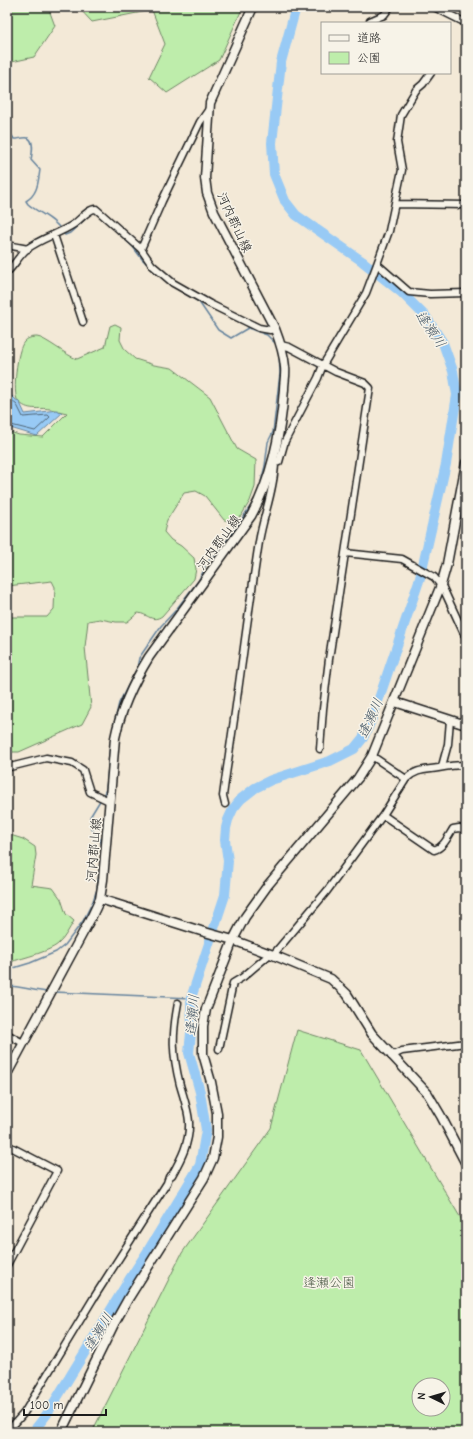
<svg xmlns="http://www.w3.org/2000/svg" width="473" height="1439" font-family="'Comic Neue','Klee One',sans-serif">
<rect width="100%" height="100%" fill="#f3e9d7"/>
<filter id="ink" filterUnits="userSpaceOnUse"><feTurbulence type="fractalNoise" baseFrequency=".025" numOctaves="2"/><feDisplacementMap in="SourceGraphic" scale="8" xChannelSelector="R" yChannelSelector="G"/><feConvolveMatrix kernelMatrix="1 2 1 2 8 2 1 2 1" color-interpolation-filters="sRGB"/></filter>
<g filter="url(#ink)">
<!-- green -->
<path fill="#beedab" stroke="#6d8464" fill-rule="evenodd" d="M7 7H48L55 26 34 57 7 63Z
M78 7H243L219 60 167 93 149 77 165 44 152 10 92 22Z
M115 324 121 327 120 340 125 350 135 359 154 365 172 368 210 397 237 449 256 460 255 487 250 501 241 516 232 521 224 520 205 496 196 491 184 493 167 520 164 532 171 540 181 546 194 558 196 569 194 579 162 616C152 623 148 614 138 613L127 622H116L100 619 88 621 85 647 91 707 82 724 19 752H7V617H47L54 609 55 587 52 581 7 586V431L19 435 43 437 67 413C62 412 55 410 50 409 38 407 28 412 18 401 12 394 17 349 24 342 27 338 32 337 37 337 44 337 67 356 77 359L105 347 110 326Z
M7 834 23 839 35 847 36 855 31 885 53 888 61 899 66 914 74 921C69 929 65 938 58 944 49 952 19 959 7 963Z
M297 1030 361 1050 466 1227V1432H92L182 1253 271 1128ZM419 1385H443V1409H419Z"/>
<!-- water -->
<path fill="#98caf5" stroke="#66849e" d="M8 393 20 403 25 414 57 410 62 413 37 436 7 427V395Z"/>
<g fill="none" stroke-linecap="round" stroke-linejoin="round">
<!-- shore -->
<path stroke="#4e6273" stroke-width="1" d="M7 397 17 405 23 417 48 415 50 417 35 431 7 424"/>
<!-- stream -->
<path stroke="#66849e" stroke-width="1.5" d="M7 128 14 139C18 139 24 137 28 138 35 141 32 154 31 160L40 170C38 182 38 194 26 201L28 204C38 213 54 218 61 230
M101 217 133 247 142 259 150 267
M63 233 65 235 70 233 93 212
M153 269 171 285
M176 288 199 302 218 330 231 338 248 328 267 335 277 345
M111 737 119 703 137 668 139 658 161 626 175 611 198 581 203 572 206 563 221 549 254 501 259 490 265 466 268 442 273 432 280 373 279 354
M103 796 106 789 110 744
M7 970 30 963 56 952 65 945 83 921 93 901 97 889 102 847 100 839 91 828 90 817 101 799
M7 986C21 986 34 991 49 992
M54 992 191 998"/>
<!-- river -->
<path stroke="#98caf5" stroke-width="10" d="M33 1432 47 1414 129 1280 146 1254 200 1165 206 1130 200 1092 189 1053 192 1023 191 998 225 895 228 861 225 840 226 828 228 820 233 809 241 799 255 788 271 780 330 761 354 749 363 738 373 716 420 578 446 464 457 395 453 371 443 343 426 317 401 292 362 261 296 215 285 201 274 174 272 143 281 62 296 7"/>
<defs>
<path id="street" d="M434 7 466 23
M370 21 384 15 390 7
M395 204 466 205
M54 235 83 322
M7 245 28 249
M141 249 162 201 200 122 209 109
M377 264 409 292 430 294 466 293
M7 272C15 265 19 255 27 249 41 238 59 234 74 224 80 220 89 208 96 209L141 249 152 265 173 283 210 304 259 328 270 330 275 329
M281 345 289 347 336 372 365 383 370 388 329 659 323 709 320 749
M271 465 279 462 285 441 318 378 323 365 366 293 377 264 389 231 402 170 397 142 401 115 416 90 423 84 431 73
M345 553 402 559 434 577 443 588 460 625 466 622
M460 625 466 638
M372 756 406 779
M442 766 448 744 450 720
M10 767 46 758 72 763 83 770 90 792 109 801
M225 804 223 796 226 774C238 697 247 619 259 542 263 516 274 491 275 464
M383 815 434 850C443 848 448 837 453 829L459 828 466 830
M273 955 327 891 383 815 406 779C416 769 425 770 438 768 448 766 456 765 466 765
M7 1034 23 1043
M219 1049 233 983 243 977 270 954
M391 1056 402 1051 466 1043
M7 1145 57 1171 7 1265
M7 1432 24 1413 93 1299 167 1183 169 1177 172 1175C181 1159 190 1142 189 1123 189 1113 183 1095 180 1085 172 1053 172 1035 178 1003"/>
<path id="secondary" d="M395 702 466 725
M100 899 201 931 233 940 273 955 331 979 347 994 372 1034 428 1094 441 1116 466 1164
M7 1074 92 916 100 899 103 880 115 738C121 708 133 683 149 657L251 516C272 478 281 432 284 389 284 382 286 374 285 367 284 354 280 342 275 329L214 212 207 193 205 178 210 103 253 7
M61 1432 114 1324 128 1299 204 1178 213 1158 217 1137V1113L211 1082 203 1054V1026L206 1009 233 940 245 917 268 885 358 778 372 756 441 585 447 564 466 463"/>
</defs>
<!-- street casing -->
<use href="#street" stroke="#1c1c1c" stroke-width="9"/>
<!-- secondary casing -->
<use href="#secondary" stroke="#1c1c1c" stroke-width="11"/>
<!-- street -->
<use href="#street" stroke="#f7f3e8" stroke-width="6"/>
<!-- secondary -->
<use href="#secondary" stroke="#f7f3e8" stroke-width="8"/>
</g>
</g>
<g text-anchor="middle" stroke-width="3" stroke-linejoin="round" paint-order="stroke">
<!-- street labels -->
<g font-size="13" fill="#1c1c1c" stroke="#f7f3e8">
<text transform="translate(235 222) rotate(65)" y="5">河内郡山線</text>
<text transform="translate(218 542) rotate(-54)" y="5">河内郡山線</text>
<text transform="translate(93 850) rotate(-85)" y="5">河内郡山線</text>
</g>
<!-- park labels -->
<g font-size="13" fill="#4d5b47" stroke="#f7f3e8">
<text x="329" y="1287">逢瀬公園</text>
</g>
<!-- water labels -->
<g font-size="14" font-style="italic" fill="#475968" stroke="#f7f3e8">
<text transform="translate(431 329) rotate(56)" y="5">逢瀬川</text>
<text transform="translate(370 718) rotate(-66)" y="5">逢瀬川</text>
<text transform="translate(192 1015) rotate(-85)" y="5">逢瀬川</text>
<text transform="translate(98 1332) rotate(-59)" y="5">逢瀬川</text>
</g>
</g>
<!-- margin -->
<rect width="473" height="1439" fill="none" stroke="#f7f3e8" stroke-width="24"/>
<rect x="12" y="12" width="449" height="1415" fill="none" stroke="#1c1c1c" stroke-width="1.5" filter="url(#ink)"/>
<!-- legend -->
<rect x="321" y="22" width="130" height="52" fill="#f7f3e8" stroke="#9f9d96"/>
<rect x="329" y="35" width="20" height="6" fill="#f7f3e8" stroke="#9f9d96"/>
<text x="357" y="42" font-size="12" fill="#1c1c1c">道路</text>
<rect x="329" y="52" width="20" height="12" fill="#beedab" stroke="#9f9d96"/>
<text x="357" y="62" font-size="12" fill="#1c1c1c">公園</text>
<!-- north arrow -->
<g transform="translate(431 1397) rotate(275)"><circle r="19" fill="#f7f3e8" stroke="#9f9d96"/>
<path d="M0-3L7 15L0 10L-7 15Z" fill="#1c1c1c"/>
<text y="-6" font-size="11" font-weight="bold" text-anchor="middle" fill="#1c1c1c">N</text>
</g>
<!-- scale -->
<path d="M24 1409v6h82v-6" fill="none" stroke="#1c1c1c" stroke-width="2"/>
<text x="30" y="1409" font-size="12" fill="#1c1c1c" stroke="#f7f3e8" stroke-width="3" paint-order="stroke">100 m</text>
</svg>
